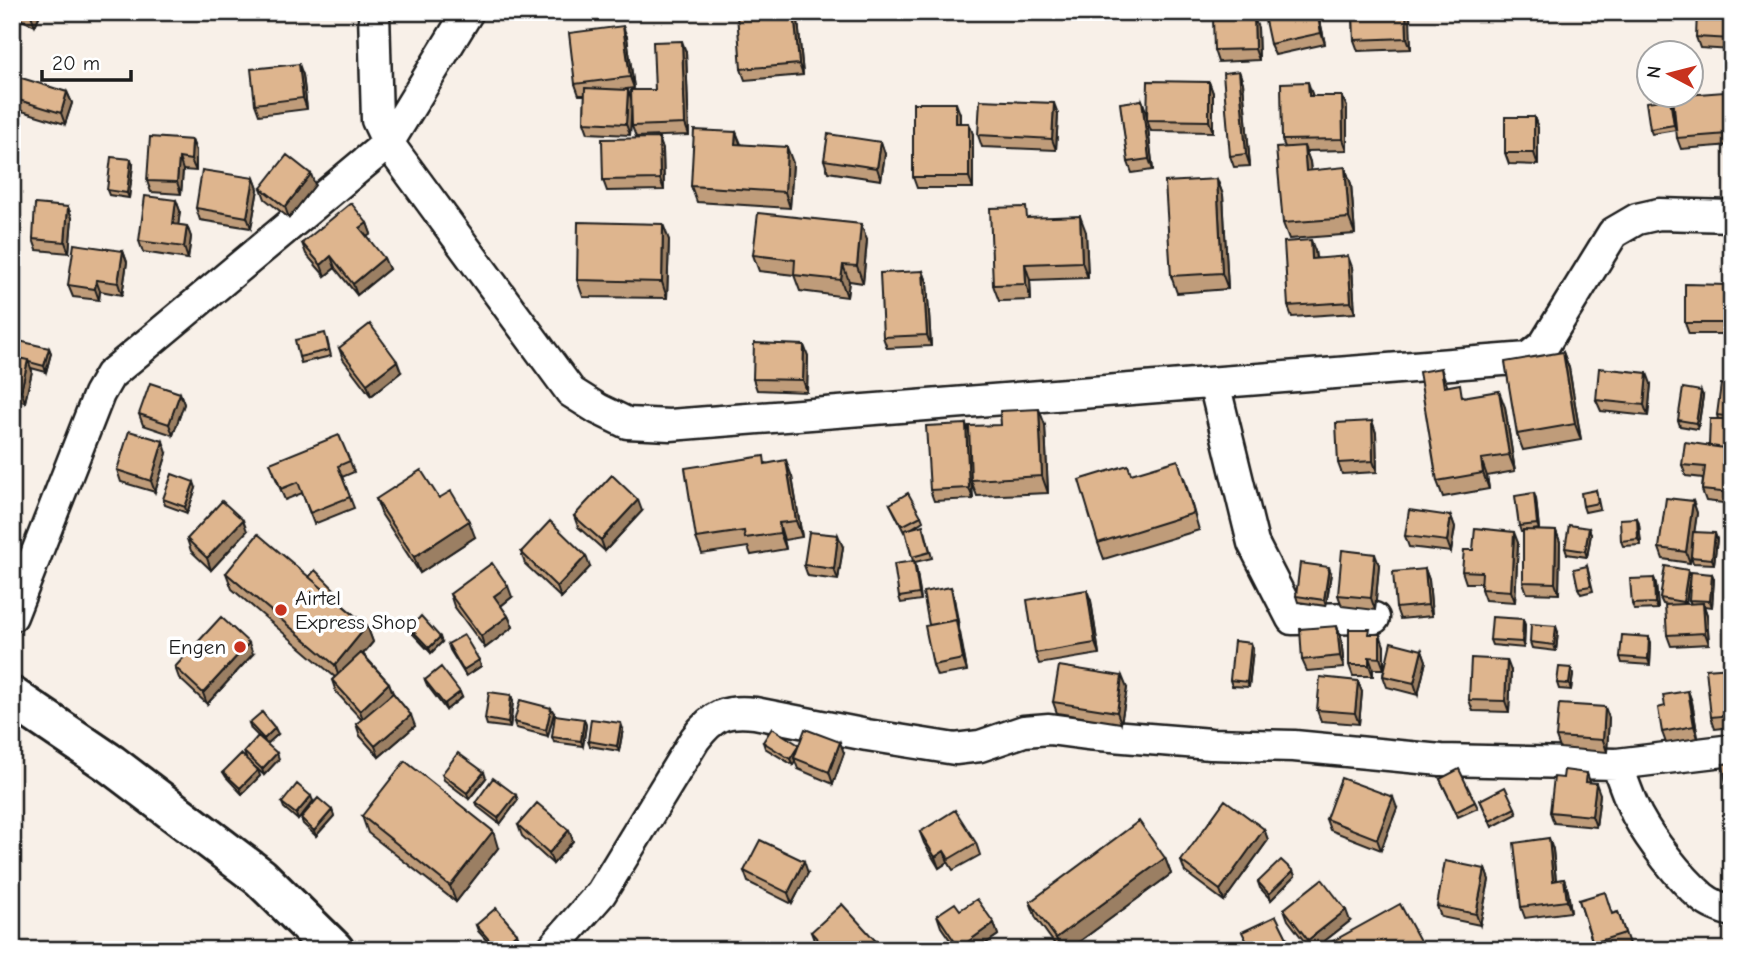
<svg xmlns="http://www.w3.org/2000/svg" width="1744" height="962" font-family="'Comic Neue',sans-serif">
<rect width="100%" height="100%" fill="#f8f0e8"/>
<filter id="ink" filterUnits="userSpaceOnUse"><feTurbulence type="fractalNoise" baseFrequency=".0143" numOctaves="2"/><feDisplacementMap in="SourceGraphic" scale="14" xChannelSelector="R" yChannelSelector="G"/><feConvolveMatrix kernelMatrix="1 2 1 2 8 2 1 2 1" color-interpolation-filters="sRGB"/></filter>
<g filter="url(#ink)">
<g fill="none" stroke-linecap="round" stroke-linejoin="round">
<defs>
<path id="street" d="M374 12 377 120 388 143 571 392 598 409 627 423 670 425 1528 358 1544 345 1613 233 1637 219 1659 214 1732 216
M1214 383 1253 543 1292 619 1374 618
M12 616 99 394 110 375 388 143 468 12
M1617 764C1623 781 1629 799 1637 815 1651 841 1680 878 1702 897 1709 903 1722 909 1732 911
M551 950 601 893 695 739C713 715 725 710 755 713L867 735 955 749 980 746 1024 731 1049 729 1087 734 1211 744 1294 746 1441 760 1617 764 1732 750"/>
<path id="highway" d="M12 697 111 764 260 877 334 950"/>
</defs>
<!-- street casing -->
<use href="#street" stroke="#1c1c1c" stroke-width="35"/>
<!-- highway casing -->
<use href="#highway" stroke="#1c1c1c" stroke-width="44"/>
<!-- street -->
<use href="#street" stroke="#fff" stroke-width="30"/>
<!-- highway -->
<use href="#highway" stroke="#fff" stroke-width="38"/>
</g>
<!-- wall -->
<path fill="#bf9c7a" stroke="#1c1c1c" stroke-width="2" d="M12 12H41L35 26 13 16Z
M172 12H195L173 14Z
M1353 12H1409L1411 49 1358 51 1354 40Z
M1732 12V50L1700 48 1696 37Z
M1319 16 1325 44 1275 55 1270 44Z
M798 20 803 75 745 80 741 69Z
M1258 28 1259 60 1218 62 1214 50Z
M627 37 634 88 626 89 631 100 655 90 686 52 689 135 636 137 632 126V106L630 135 588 133 584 122 585 95H579L575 84Z
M1239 71 1243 83 1250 166 1234 167 1230 156Z
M303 75 307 109 259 115 255 104Z
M1209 82 1213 93V132L1151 131 1147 120Z
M12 84 67 92 72 103 65 124 12 108Z
M1312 94 1313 96H1342L1347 107V150L1306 151 1310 162 1311 171 1345 168 1351 184 1355 234 1289 239 1283 223 1285 147 1282 140Z
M1142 100 1146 112 1153 170 1132 173 1128 162Z
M1672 104 1676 130 1652 134 1650 129Z
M1728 104 1731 145 1681 149 1677 138Z
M960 114V123L973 134V188H917L913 177Z
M1058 114 1056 150 982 147 978 135Z
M1534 117 1538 128V165L1509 164 1505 153Z
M736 132 741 144 793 163 790 208 697 202 691 186Z
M659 138 663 150 664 190 607 191 603 180Z
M192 140 196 151V171L183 170 181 194 151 192 147 181Z
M881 142 885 154 881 180 828 172 824 160Z
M133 165 129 198 109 195 107 190Z
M254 178 258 189 251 228 200 220 196 208Z
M1217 179 1223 195 1228 289 1177 293 1171 276Z
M315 185 289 218 265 199 261 188Z
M176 200 180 211 178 225 187 226 191 237 188 259 143 252 139 241Z
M68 207 72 218 69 253 37 250 33 239Z
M1030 218 1086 232 1088 278 1030 280 1031 300 999 301 993 285Z
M367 223 371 234 367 236 389 269 357 295 335 268 325 276 306 254 302 243Z
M669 240 667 298 583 297 577 280Z
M867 240 863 283 849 281 847 297 800 291 794 275 759 271 753 255Z
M123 251 127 262 122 295 100 291 99 300 73 297 68 285Z
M1315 251 1316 258 1352 267 1355 313 1292 317 1288 306Z
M923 271 927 282 931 346 887 348 883 337Z
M1732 294V334H1689L1685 323Z
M327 339 331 356 301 363 299 357Z
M49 348 51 353 46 372 31 368 32 371 25 402 12 399V357H15Z
M339 348 401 372 371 396 343 359Z
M1563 352 1569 368 1581 440 1523 450 1517 434Z
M808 356 807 392 757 390 753 379Z
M1651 384 1648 416 1601 411 1596 400Z
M1732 385V504L1706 501 1702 490 1703 478 1686 476 1682 465 1709 446 1718 419 1717 415Z
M1447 386 1465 397 1505 407 1515 471 1487 476 1489 489 1443 497 1437 481Z
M180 393 184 404 173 435 143 425 139 414Z
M1703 396 1698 429 1680 426 1678 420Z
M1372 421 1376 433 1377 472 1342 474 1338 463Z
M966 424 969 433 1045 425 1048 493 977 496 972 483 973 499 934 501 930 490Z
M167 453 155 492 121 482 117 470Z
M350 461 354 472 342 477 354 508 314 524 302 493 285 500 274 474Z
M766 463 792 477 802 537 784 540 786 549 751 555 748 547 702 554 696 538Z
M1131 474 1184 477 1199 530 1104 559 1098 543Z
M196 488 187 513 165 505 163 499Z
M1596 490 1600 509 1585 512 1583 506Z
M439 498 475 537 420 573 382 515 376 499Z
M1536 499 1539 529 1532 530 1556 531 1560 542 1559 594 1527 593 1523 582V532H1521L1519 526Z
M1693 501 1697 513 1694 532 1717 539 1714 564 1693 563 1691 556 1690 563 1663 559 1659 548Z
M890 504 921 516 923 521 909 530 925 531 932 558 915 562 921 600 901 603 899 597 913 561 905 531 904 532Z
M642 511 605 551 578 527 574 516Z
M1451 516 1455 527 1451 552 1409 547 1405 536Z
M1637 518 1639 524 1641 545 1623 546 1621 541Z
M1589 528 1591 534 1587 557 1567 554 1565 548Z
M247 531 211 570 191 551 187 539Z
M1518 543 1515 602 1485 600 1481 589V583H1466L1462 571 1473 550Z
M843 547 838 580 808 576 804 565Z
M521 552 590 567 561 598 525 564Z
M1379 565 1375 610 1342 606 1338 595Z
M1587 566 1593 591 1581 594 1578 588Z
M1425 569 1429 580 1432 616 1400 619 1396 608Z
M226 573 309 577 342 601 340 603 367 626 373 642 363 654 389 683 393 693 415 726 379 757 360 736 356 724 362 720 336 692 332 680 335 677 232 589Z
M1331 573 1326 606 1298 602 1296 596Z
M1712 574 1714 579 1712 607 1704 606 1707 615 1709 644 1671 646 1667 635 1669 605 1663 604 1660 598 1690 576 1686 604H1691L1689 600Z
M1654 578 1656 584 1658 609 1634 610 1632 604Z
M953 593 958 626 967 671 937 676 933 665 929 626Z
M450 594 512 597 501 606 508 616 513 627 485 648 454 606Z
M1091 601 1099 654 1039 664 1035 653Z
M1525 625 1524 648 1492 645 1490 640Z
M410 628 442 642 431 653 412 633Z
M1558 632 1556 651 1532 648 1530 642Z
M1371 634 1384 646V669L1422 650 1426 661 1418 695 1387 687 1383 676 1384 669H1373V676H1353L1349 665Z
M1341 637 1344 668 1307 671 1302 660Z
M1649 637 1651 643 1650 665 1622 663 1620 657Z
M1251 643 1253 649 1249 687 1232 686 1230 680Z
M448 644 479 660 481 666 466 676 450 650Z
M253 654 207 704 179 678 175 667Z
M1732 667V727L1715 729 1711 717Z
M1571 668 1573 674 1571 690 1559 689 1557 683Z
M1511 671 1509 712 1473 711 1469 700Z
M425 680 462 697 446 710 427 685Z
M1127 688 1121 723 1057 713 1053 702Z
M1688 691 1692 702 1698 738 1666 743 1662 732 1665 706Z
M1362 692 1359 724 1321 721 1317 710Z
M511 695 513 701 510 728 487 725 485 719Z
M554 713 548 736 516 728 514 722Z
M1609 718 1607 752 1560 748 1556 737Z
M584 719 586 725 583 746 554 742 552 737Z
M249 723 278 734 267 744 279 759 264 775 247 760 260 776 242 794 226 777 223 772 246 758 244 752 259 737 251 729Z
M623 729 619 751 590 746 588 741Z
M763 742 799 745 844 753 833 784 798 769 795 761 793 765 765 748Z
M1587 773 1590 782 1600 794 1596 827 1554 823 1550 812 1563 778Z
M442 774 486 778 469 799 444 780Z
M1440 779 1475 802 1478 808 1458 817Z
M518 800 500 824 478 807 476 802Z
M1480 800 1515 808 1517 814 1492 827Z
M313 801 298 820 284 808 282 803Z
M1397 808 1381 850 1330 830 1326 819Z
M332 810 334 816 316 836 303 824 301 818Z
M362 816 498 848 456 902 368 833Z
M518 825 569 830 573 841 553 864 522 836Z
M1264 829 1268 840 1224 901 1185 872 1181 861Z
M920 832 976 843 980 855 953 870 948 862 939 868 924 843Z
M1553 850 1556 880 1564 879 1568 891 1571 912 1525 918 1521 907Z
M1165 858 1171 874 1068 950H1059L1036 918 1030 902Z
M1485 869 1489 880 1480 925 1441 917 1437 906Z
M744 871 808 873 792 904 748 882Z
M1293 871 1295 876 1271 900 1260 888 1258 882Z
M1579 900 1612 914 1618 912 1629 944 1612 950H1595Z
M1284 909 1350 921 1313 950H1311L1288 920Z
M960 910 994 923 998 935 976 950H957L941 927 937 915Z
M476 925 519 939 507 950H495L478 931Z
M811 932 884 950H821L815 943Z"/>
<!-- shaded-wall -->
<path fill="#9b7f63" stroke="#1c1c1c" stroke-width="2" d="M32 12H41L35 26 31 15Z
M794 12H796L798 20 803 75 799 64Z
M1317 12H1318L1319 16 1325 44 1321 33Z
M1406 12H1409L1410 14 1411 49 1407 38Z
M1254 17 1258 28 1259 60 1255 49Z
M623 26 627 37 634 88 630 77Z
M682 41 686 52 689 135 685 124Z
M299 64 303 75 307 109 303 98Z
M1239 71 1243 83 1250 166 1246 154Z
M1209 82 1213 93V132L1209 121Z
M1308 82 1312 94 1313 108 1309 96Z
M628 90 632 101 630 135 626 124Z
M67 92 72 103 65 124 61 113Z
M1724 92 1728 104 1731 145 1727 134Z
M1342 96 1347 107V150L1343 139Z
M1670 99 1672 104 1676 130 1674 125Z
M1142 100 1146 112 1153 170 1149 159Z
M956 103 960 114V134L956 123Z
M1054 103 1058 114 1056 150 1052 139Z
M1534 117 1538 128V165L1534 153Z
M969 123 973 134V188L969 177Z
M736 132 742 149 735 144Z
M659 138 663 150 664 190 660 179Z
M192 140 196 151V171L191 160Z
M881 142 885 154 881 180 877 168Z
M1304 146 1310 162 1312 187 1306 171Z
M787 147 793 163 790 208 785 192Z
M179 158 183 170 181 194 177 182Z
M131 159 133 165 129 198 127 193Z
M1345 167 1351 184 1355 234 1349 218Z
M311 174 315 185 289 218 285 207Z
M254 178 258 189 251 228 247 217Z
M1217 179 1223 195 1228 289 1222 273Z
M176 200 180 211 177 236 173 224Z
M68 207 72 218 69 253 65 242Z
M1080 216 1086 232 1088 278 1082 262Z
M367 223 371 234 364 239 360 228Z
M663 224 669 240 667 298 662 282Z
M861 224 867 240 863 283 857 266Z
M187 226 191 237 188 259 184 247Z
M1311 240 1315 251 1317 270 1312 259Z
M123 251 127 262 122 295 118 283Z
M331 256 335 268 325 276 321 265Z
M1348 256 1352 267 1355 313 1351 302Z
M384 258 389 269 357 295 353 284Z
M1025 264 1030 280 1031 300 1026 284Z
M843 265 849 281 847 297 841 280Z
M923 271 927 282 931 346 927 335Z
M96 280 100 291 99 300 95 289Z
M1728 285 1732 294V331L1729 323Z
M17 323 19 329 12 353V340Z
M804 345 808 356 807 392 803 380Z
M49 348 51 353 46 372 44 366Z
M1563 352 1569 368 1581 440 1575 424Z
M28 360 32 371 25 402 21 391Z
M397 361 401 372 371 396 367 384Z
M1441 368 1447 385 1450 403 1444 387Z
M1647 373 1651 384 1648 416 1644 405Z
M1499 391 1505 407 1515 471 1509 455Z
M1701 391 1703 396 1698 429 1696 423Z
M180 393 184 404 173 435 169 424Z
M1039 409 1045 425 1048 493 1042 476Z
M1372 421 1376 433 1377 472 1373 461Z
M966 424 970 435 971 480 973 499 969 488Z
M163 441 167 453 155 492 151 481Z
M1481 459 1487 476 1489 489 1483 473Z
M786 460 792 477 802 537 796 521Z
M194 482 196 488 187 513 185 507Z
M1534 493 1536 499 1539 529 1537 524Z
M638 500 642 511 605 551 601 540Z
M1693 501 1697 513 1690 563 1686 552Z
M1451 516 1455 527 1451 552 1447 541Z
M1637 518 1639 524 1641 545 1638 539Z
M243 520 247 531 211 570 207 558Z
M469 521 475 537 420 573 414 557Z
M779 523 784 540 786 549 780 533Z
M1589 528 1591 534 1587 557 1585 551Z
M1556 531 1560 542 1559 594 1555 583Z
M1514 532 1518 543 1515 602 1511 591Z
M1715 533 1717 539 1714 564 1712 559Z
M838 535 843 547 838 580 834 569Z
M1375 554 1379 565 1375 610 1371 598Z
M586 556 590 567 561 598 557 587Z
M914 561 916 566 921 600 919 594Z
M1329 567 1331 573 1326 606 1324 600Z
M1425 569 1429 580 1432 616 1428 605Z
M1688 570 1690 576 1685 608 1683 602Z
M1712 574 1714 579 1712 607 1710 601Z
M1654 578 1656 584 1658 609 1655 603Z
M508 586 512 597 498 608 494 596Z
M951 587 953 593 959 626 957 620Z
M1087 590 1091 601 1099 654 1095 643Z
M340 595 342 601 336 608 333 602Z
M1703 603 1707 615 1709 644 1705 633Z
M508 616 513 627 485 648 481 636Z
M1523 619 1525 625 1524 648 1522 642Z
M956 620 960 632 967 671 963 659Z
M367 626 373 642 340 681 335 665Z
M1337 626 1341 637 1344 668 1340 656Z
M1556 626 1558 632 1556 651 1554 645Z
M1380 634 1384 646V669L1380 658Z
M440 637 442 642 431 653 429 648Z
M1649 637 1651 643 1650 665 1648 659Z
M249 643 253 654 207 704 203 693Z
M1251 643 1253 649 1249 687 1247 682Z
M1422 650 1426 661 1418 695 1414 683Z
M1369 657 1373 669V676L1369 665Z
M479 660 481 666 466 676 463 670Z
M1507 660 1511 671 1509 712 1505 701Z
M1571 668 1573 674 1571 690 1569 684Z
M1122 676 1127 688 1121 723 1117 712Z
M1358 681 1362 692 1359 724 1355 713Z
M389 683 393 694 364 722 360 711Z
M1688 691 1692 702 1698 738 1694 726Z
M460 692 462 697 446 710 444 704Z
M511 695 513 701 510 728 508 723Z
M1605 707 1609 718 1607 752 1603 740Z
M551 708 554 713 548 736 546 730Z
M411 715 415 726 379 757 375 746Z
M584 719 586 725 583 746 581 741Z
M621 723 623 729 619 751 617 746Z
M275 728 278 734 266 745 264 739Z
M840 742 844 753 833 784 829 772Z
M799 745 794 758 795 761 793 765 790 759Z
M277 753 279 759 264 775 262 769Z
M258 770 260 776 242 794 240 788Z
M484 772 486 778 469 799 467 793Z
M1596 783 1600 794 1596 827 1592 816Z
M516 795 518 800 500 824 498 818Z
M311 796 313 801 298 820 296 814Z
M1393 797 1397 808 1381 850 1377 839Z
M332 810 334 816 316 836 314 831Z
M1264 829 1268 840 1224 901 1220 890Z
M569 830 573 841 553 864 549 853Z
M493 831 498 848 456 902 450 886Z
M1549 838 1553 850 1557 892 1553 881Z
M944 851 948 862 939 868 935 857Z
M1165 858 1171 874 1068 950H1061L1056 938Z
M804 861 808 873 792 904 788 893Z
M1485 869 1489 880 1480 925 1476 914Z
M1293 871 1295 876 1271 900 1269 894Z
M1564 879 1568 891 1571 912 1567 901Z
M1346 910 1350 921 1313 950H1311L1308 940Z
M994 923 998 935 976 950H960L959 948Z
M517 933 519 939 507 950H498Z"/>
<!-- building -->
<path fill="#deb58e" stroke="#1c1c1c" stroke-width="2" d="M752 12H794L799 64 741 69 737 14Z
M1281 12H1317L1321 33 1270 44 1264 16Z
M1353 12H1406L1407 38 1354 40Z
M1697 12H1732V39L1696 37Z
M1254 17 1255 49 1214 50 1213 18Z
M623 26 630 77 575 84 569 33Z
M682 41 685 124 632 126 631 90H655L653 42Z
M299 64 303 98 255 104 251 69Z
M1239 71 1246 154 1230 156 1223 73Z
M15 76 67 92 61 113 12 98V84Z
M1148 81 1209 82V121L1147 120Z
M1308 82 1309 96H1342L1343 139 1282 140 1281 83Z
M585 88 628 90 626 124 584 122Z
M1724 92 1727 134 1677 138 1673 96Z
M1670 99 1674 125 1650 129 1646 102Z
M980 100 1054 103 1052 139 978 135Z
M1142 100 1149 159 1128 162 1120 103Z
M913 103H956V123H969V177H913Z
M1505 117H1534V153H1505Z
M694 130 736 132 735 144 787 147 785 192 691 186Z
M828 134 881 142 877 168 824 160Z
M150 137 192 140 191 160 179 158 177 182 147 181Z
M659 138 660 179 603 180 602 139Z
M1304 146 1306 171 1345 167 1349 218 1283 223 1276 148Z
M287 155 311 174 285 207 261 188Z
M111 157 131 159 127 193 107 190Z
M202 170 254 178 247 217 196 208Z
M1217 179 1222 273 1171 276 1165 182Z
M145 196 176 200 173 224 187 226 184 247 139 241Z
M351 203 367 223 360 228 384 258 353 284 331 256 321 265 302 243Z
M35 204 68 207 65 242 33 239Z
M1026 207 1027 218 1080 216 1082 262 1025 264 1026 284 993 285 990 208Z
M758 213 861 224 857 266 843 265 841 280 794 275 795 260 753 255Z
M578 222 663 224 662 282 577 280Z
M1311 240 1312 259 1348 256 1351 302 1288 306 1284 242Z
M74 244 123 251 118 283 96 280 95 289 68 285Z
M923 271 927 335 883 337 880 273Z
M1685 284 1728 285 1729 323H1685Z
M12 322 17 323 12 340Z
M370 324 397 361 367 384 339 348Z
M325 333 329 350 299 357 295 340Z
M19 341 49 348 44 366 29 362 28 360 15 357Z
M754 343 804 345 803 380 753 379Z
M1563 352 1575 424 1517 434 1505 362Z
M12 357 28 360 21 391 12 389Z
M1441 368 1444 387 1460 384 1462 397 1499 391 1509 455 1481 459 1483 473 1437 481 1419 372Z
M1599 368 1647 373 1644 405 1596 400Z
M150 383 180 393 169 424 139 414Z
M1721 384 1732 385V417L1717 415Z
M1683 388 1701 391 1696 423 1678 420Z
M1039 409 1042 476 971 480 969 426 1001 425 1000 411Z
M1710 419H1732V449L1709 446Z
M1372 421 1373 461 1338 463 1336 423Z
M966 424 969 488 930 490 926 426Z
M129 431 163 441 151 481 117 470Z
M339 435 350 461 338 466 350 497 310 513 298 482 281 489 270 463Z
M1685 442 1732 449 1731 493 1702 490 1705 467 1682 465Z
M764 456 765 464 786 460 796 521 779 523 780 533 745 538 744 531 696 538 685 468Z
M1178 460 1194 513 1098 543 1079 480 1128 465 1131 474Z
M421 470 439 498 451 491 469 521 414 557 376 499Z
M172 474 194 482 185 507 163 499Z
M612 475 638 500 601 540 574 516Z
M1596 490 1598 503 1583 506 1581 493Z
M908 493 921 516 902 526 890 504Z
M1534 493 1537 524 1519 526 1515 496Z
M1666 498 1693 501 1686 552 1659 548Z
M222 501 243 520 207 558 187 539Z
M1409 510 1451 516 1447 541 1405 536Z
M1637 518 1638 539 1621 541 1620 519Z
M550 521 586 556 557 587 521 552Z
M923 525 930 552 912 557 905 530Z
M1569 525 1589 528 1585 551 1565 548Z
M1475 528 1514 532 1511 591 1481 589 1482 572 1462 571 1464 550H1473Z
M1523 530 1556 531 1555 583 1523 582Z
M809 532 838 535 834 569 804 565Z
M1693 532 1715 533 1712 559 1691 557Z
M258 534 367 626 335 665 226 573Z
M1342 550 1375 554 1371 598 1338 595Z
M914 561 919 594 899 597 894 564Z
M492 563 508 586 494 596 508 616 481 636 450 594Z
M1300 563 1329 567 1324 600 1296 596Z
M1587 566 1591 586 1578 588 1574 569Z
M1665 566 1688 570 1683 602 1660 598Z
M1425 569 1428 605 1396 608 1393 572Z
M315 570 340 595 336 600 309 577Z
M1691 572 1712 574 1710 601 1689 600Z
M1654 578 1655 603 1632 604 1630 579Z
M951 587 957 620 929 625 923 592Z
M1087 590 1095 643 1035 653 1027 600Z
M1728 591H1732V607L1729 608Z
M1703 603 1705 633 1667 635 1665 605Z
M421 616 440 637 429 648 410 628Z
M221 617 249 643 203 693 175 667Z
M1492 617 1523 619 1522 642 1490 640Z
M956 620 963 659 933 665 925 626Z
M1531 624 1556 626 1554 645 1530 642Z
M1337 626 1340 656 1302 660 1300 629Z
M1349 629H1370L1369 634H1380V658L1369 657V665H1349Z
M464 635 479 660 463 670 448 644Z
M1622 635 1649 637 1648 659 1620 657Z
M1234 641 1251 643 1247 682 1230 680Z
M1391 642 1422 650 1414 683 1383 676Z
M361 653 389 683 360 711 332 680Z
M1471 658 1507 660 1505 701 1469 700Z
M1059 666 1122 676 1117 712 1053 702Z
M441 667 460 692 444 704 425 680Z
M1559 667 1571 668 1569 684 1557 683Z
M1732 667V715L1711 717 1706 669Z
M1320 677 1358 681 1355 713 1317 710Z
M1688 691 1694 726 1662 732 1658 708 1665 706 1663 695Z
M489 692 511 695 508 723 485 719Z
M393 693 411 715 375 746 356 724Z
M520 700 551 708 546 730 514 722Z
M1559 704 1605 707 1603 740 1556 737Z
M262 712 275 728 264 739 249 723Z
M555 715 584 719 581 741 552 737Z
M591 719 621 723 617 746 588 741Z
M772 728 799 745 790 759 763 742Z
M805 729 840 742 829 772 794 758Z
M258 736 277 753 262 769 244 752Z
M458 753 484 772 467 793 442 774Z
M241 754 258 770 240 788 223 772Z
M405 761 493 831 450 886 362 816Z
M1732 763V862H1731L1723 812 1730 811 1723 764Z
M1459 769 1475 802 1456 812 1440 779Z
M1564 770 1587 773 1586 782 1596 783 1592 816 1550 812 1554 777 1563 778Z
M493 778 516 795 498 818 476 802Z
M1341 778 1393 797 1377 839 1326 819Z
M297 784 311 796 296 814 282 803Z
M1505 787 1515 808 1490 821 1480 800Z
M318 798 332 810 314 831 301 818Z
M1225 800 1264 829 1220 890 1181 861Z
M537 803 569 830 549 853 518 825Z
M955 810 976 843 949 859 944 851 935 857 920 832Z
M1139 821 1165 858 1056 938 1030 902Z
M1549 838 1553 881 1564 879 1567 901 1521 907 1514 843Z
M760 840 804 861 788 893 744 871Z
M1281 860 1293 871 1269 894 1258 882Z
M1445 861 1485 869 1476 914 1437 906Z
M1322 879 1346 910 1308 940 1284 909Z
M1605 892 1612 914 1618 912 1625 933 1593 943 1579 900Z
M977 899 994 923 959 948 937 915 955 903 960 910Z
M842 904 884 950H827L811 932Z
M1400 904 1425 950H1331L1328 944Z
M496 908 517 933 498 950 476 925Z
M1276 916 1293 950H1251L1242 932Z"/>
</g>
<!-- markers -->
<g fill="#c8321e" stroke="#fff" stroke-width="2.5">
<circle cx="281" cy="610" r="7"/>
<circle cx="240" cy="647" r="7"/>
</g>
<g text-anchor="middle" stroke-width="7" stroke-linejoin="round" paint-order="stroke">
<!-- poi labels -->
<g font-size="21" fill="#1c1c1c" stroke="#fff" text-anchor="start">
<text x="295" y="605">Airtel<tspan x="295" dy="24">Express Shop</tspan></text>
<text x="226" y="654" text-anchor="end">Engen</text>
</g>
</g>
<!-- margin -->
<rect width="1744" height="962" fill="none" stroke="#fff" stroke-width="42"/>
<rect x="21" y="21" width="1702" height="920" fill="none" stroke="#1c1c1c" stroke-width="2.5" filter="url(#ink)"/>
<!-- north arrow -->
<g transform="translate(1670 74) rotate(277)"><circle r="33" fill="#ffffff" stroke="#a4a4a4" stroke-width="2"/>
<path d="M0-5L12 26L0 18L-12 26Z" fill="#c8321e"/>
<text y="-10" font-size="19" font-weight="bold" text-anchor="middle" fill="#1c1c1c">N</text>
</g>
<!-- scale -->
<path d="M42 70v10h89v-10" fill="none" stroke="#1c1c1c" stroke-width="3.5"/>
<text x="52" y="70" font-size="21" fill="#1c1c1c" stroke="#ffffff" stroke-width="5" paint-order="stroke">20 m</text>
</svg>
